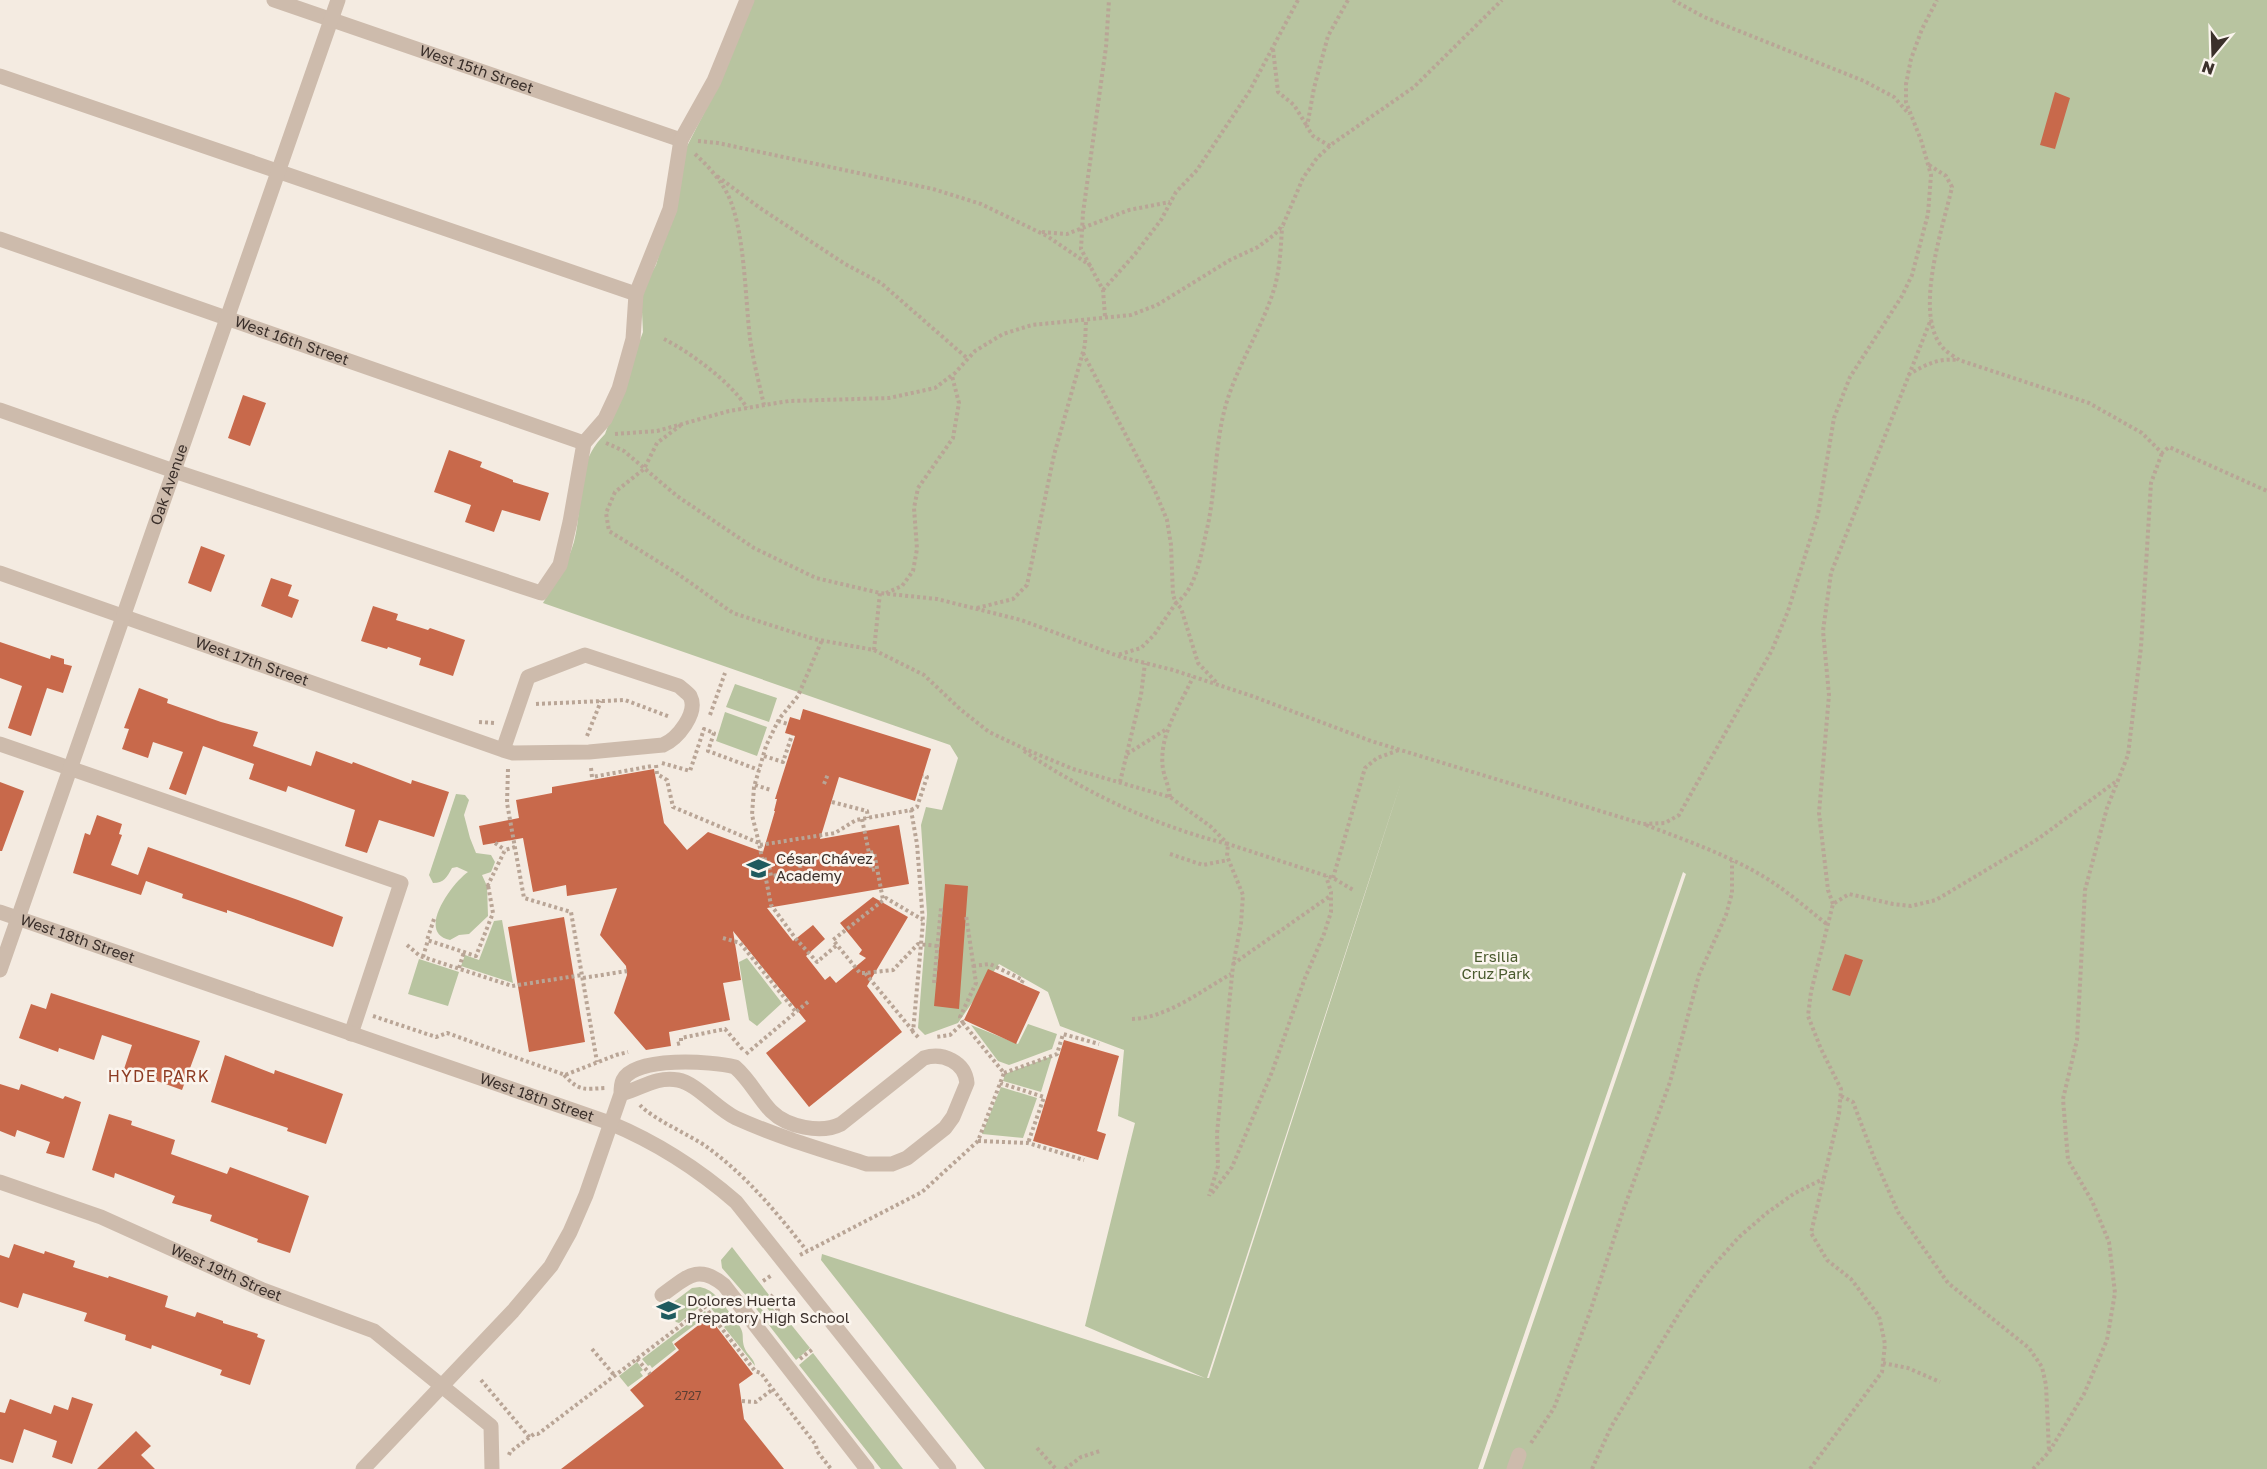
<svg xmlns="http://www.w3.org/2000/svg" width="2267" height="1469" font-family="'Golos Text',sans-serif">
<rect width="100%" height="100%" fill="#f4ebe1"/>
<!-- green -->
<path fill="#b8c4a0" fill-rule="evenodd" d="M753 0H2267V1469H1483L1686 874 1683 872 1478 1469H985L821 1260 822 1254 1205 1378 1085 1326 1135 1123 1118 1116 1124 1050 1060 1026 1048 992 999 964 958 1023 925 1035 918 1028 927 914 921 825 926 807 942 810 958 758 950 745 543 603C555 583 567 565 574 542 584 502 573 466 605 434L643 332 641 292 656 265 677 194 684 152 720 82ZM1402 779 1209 1378H1207Z
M735 684 777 698 769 722 726 707Z
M725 712 767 727 757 756 716 741Z
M456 794 465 795 469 800 464 815 470 838 476 853 491 855 495 862 491 872 482 875 487 886 488 916 469 934 459 935 450 940C415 933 453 882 468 872L457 867 452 868C447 877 444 883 433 883L429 875Z
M502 920 513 983 461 966 465 955 479 960 494 921Z
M747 958 782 1003 757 1026 749 1020 739 962Z
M419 959 459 972 448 1006 408 994Z
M1028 1024 1057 1034 1052 1049 1009 1065 998 1061 971 1025 1018 1044Z
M1052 1056 1041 1092 1003 1081 1005 1074Z
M1001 1087 1037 1098 1023 1138 982 1134Z
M732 1247 769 1295 765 1298 774 1310 771 1313 757 1295 749 1299 722 1268 721 1260Z
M700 1287C715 1290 721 1302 730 1313L722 1322 706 1302 679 1323 676 1322 666 1310 667 1307 692 1288Z
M756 1302 770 1320 781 1312 810 1348 796 1360 754 1306Z
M705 1311 708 1315 672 1342 676 1349 652 1368 650 1365 648 1366 642 1359Z
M731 1321H736C747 1335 740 1336 745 1349 748 1356 754 1358 755 1366L724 1327Z
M813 1353 903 1469H881L799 1365Z
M637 1362 643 1370 640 1372 643 1376 628 1387 619 1376Z"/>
<!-- building -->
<path fill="#c8694b" d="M2055 92 2070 98 2055 149 2040 145Z
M243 395 266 403 250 446 228 438Z
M449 450 482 462 480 467 513 480V482L549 493 540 521 502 510 494 532 465 522 471 505 434 492Z
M201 546 225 555 211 592 188 583Z
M271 578 292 585 288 596 299 600 292 618 261 606Z
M373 606 398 614 396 620 428 630 430 628 465 640 453 676 419 665 421 658 388 647 387 649 361 641Z
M0 642 50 659 51 655 64 659V664L72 666 63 693 47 688 31 736 8 728 22 686 0 678Z
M139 688 168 699 167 703 221 722 258 732 253 746 311 766 316 751 352 764 353 762 411 784 412 780 449 792 434 837 379 820 367 853 345 846 355 810 288 786 286 792 249 779 254 764 203 746 186 795 169 789 183 752 153 742 148 758 122 749 129 729 124 728Z
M803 709 931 749 915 801 839 777 820 839 899 825 909 884 767 908 793 941 813 925 825 939 806 956 825 980 830 976 836 983 866 958 859 954 862 950 840 923 873 897 908 917 867 986 902 1032 809 1107 766 1053 806 1021 733 931 741 980 723 983 730 1020 669 1032 671 1046 646 1050 614 1013 627 975 626 966 600 935 617 888 567 896 566 885 533 892 523 838 483 845 479 826 519 818 516 800 552 793V787L654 769 664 823 687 850 708 832 763 852 775 811H774L777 799H775L795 736 785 733 790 717 800 720Z
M0 782 24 791 2 851H0Z
M97 815 122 824 119 834 122 835 111 865 138 875 148 847 298 900 343 917 333 947 227 910V913L182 898 183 894 146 881 141 895 73 873 85 833 90 835Z
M945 884 968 886 959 1009 934 1006Z
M564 917 585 1042 529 1052 508 927Z
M1845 954 1863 960 1850 996 1832 990Z
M988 969 1040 992 1016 1044 964 1020Z
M51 993 200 1041 182 1090 124 1069 132 1045 102 1035 94 1060 59 1048 58 1052 19 1038 31 1004 46 1009Z
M1064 1040 1119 1056 1097 1131 1106 1134 1098 1160 1033 1141Z
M225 1055 274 1074 275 1070 343 1094 326 1144 287 1131 288 1128 211 1102Z
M0 1084 19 1090 21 1084 63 1099 65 1096 81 1102 64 1158 46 1153 50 1142 17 1130 15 1137 0 1131Z
M109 1114 132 1121 131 1125 175 1140 171 1154 227 1174 230 1167 309 1196 290 1253 257 1242 258 1239 210 1221 212 1215 172 1203 175 1196 115 1173 114 1178 92 1170Z
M14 1244 44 1254 45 1251 75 1261 73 1267 108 1278 109 1276 168 1296 165 1307 195 1317 197 1312 223 1321V1323L258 1334 257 1337 265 1340 250 1385 220 1375 222 1370 152 1345 151 1349 125 1340 126 1335 84 1321 87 1313 23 1293 18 1308 0 1302V1255L9 1258Z
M709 1317 753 1374 739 1384 744 1419 784 1469H561L644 1406 630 1390 679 1350 674 1344Z
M72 1397 93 1404 72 1464 52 1457 57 1441 24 1429 13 1463 0 1459V1412L5 1413 10 1399 51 1414 54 1405 68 1410Z
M136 1431 151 1446 141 1455 155 1469H97Z"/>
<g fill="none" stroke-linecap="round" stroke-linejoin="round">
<!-- path -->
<path stroke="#b9a596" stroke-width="4" stroke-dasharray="3 3" stroke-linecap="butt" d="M1673 0 1704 17 1864 81 1894 97 1909 114
M1273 49 1278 92 1294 105 1307 126
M698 141 718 143 933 189 981 204 1047 236 1091 266
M1330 146 1313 136 1307 127 1314 88 1328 36 1348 0
M695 154C708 166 719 178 727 193 745 228 745 298 750 338 753 360 759 383 764 405
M1929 165 1946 176 1952 187C1943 228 1912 316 1944 349 1948 353 1955 357 1959 360L2089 403 2142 433 2162 453 2169 447 2267 491
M717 176 760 208 845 264 881 283 968 359
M1042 232 1067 234 1129 210 1170 202
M1103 290 1135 254 1161 220 1176 192 1197 170 1249 92 1298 0
M1105 316 1103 290 1081 249 1083 213 1106 47 1109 0
M664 339C690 352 732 383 747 408
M1083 353 1155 491 1167 520 1171 545 1173 595 1176 603 1154 635 1141 648 1117 655
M1908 375C1925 365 1937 358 1957 360
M681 425 657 443 644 469 615 492 606 513 609 531 678 574 733 613 814 639 874 650 924 675 960 709 989 732 1025 749 1073 769 1170 797 1210 826 1228 844 1333 878 1355 891
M615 434 657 431 729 411 789 401 889 398 935 388 955 373 975 351 1003 334 1032 325 1131 315 1157 305 1230 260 1258 247 1274 235 1283 225 1303 178 1317 158 1332 144 1414 87 1502 0
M606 443 624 451 677 496 754 548 816 578 880 593 937 599 1021 620 1121 657 1173 670 1252 696 1371 741 1643 824 1665 823 1679 815 1772 650 1788 611 1818 514 1834 418 1850 377 1902 296 1912 275 1928 214 1931 175 1921 140 1906 102V84L1911 59 1922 29 1937 0
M886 593 902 586 913 571 917 549 914 508 918 488 953 438 959 403 952 376
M977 608 1013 599 1027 585 1054 455 1085 345 1086 320
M874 650 880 593
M1216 682 1198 663 1181 608 1176 603C1197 589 1201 553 1207 529 1217 485 1214 438 1229 395 1242 357 1264 324 1275 286 1280 267 1281 246 1282 227
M536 704 625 700 670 717
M710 715 725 673
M778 721 788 724
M479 722 495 723
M587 736 601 701
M1024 751C1086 793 1155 826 1228 844L1227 856 1243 895 1241 923 1233 966 1229 1005 1217 1134 1218 1166 1209 1196
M1127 754 1165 730
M764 756 783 762 792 735
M662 763 690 771 704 729 714 733 708 751 759 770
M656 765 657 774 667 780 673 807 759 843 771 905 796 939 817 962 837 945
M591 768 592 777 652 766
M508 769 507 803 524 898 571 912 597 1062
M1120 782 1141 695 1145 663
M824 784 828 774
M755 785 771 790
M1170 797C1169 787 1165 779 1163 769 1158 735 1180 706 1193 677
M832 802 867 811 868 818
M911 810 917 807 927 777 923 776
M862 819 869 853 874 852 883 900
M1646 825C1685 840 1725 854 1761 875 1785 889 1806 908 1828 925
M495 843 505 850
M759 843 752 815 754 787 766 746 779 719 798 696 822 640
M760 845 835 833 856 820 911 810 917 844 923 922 913 1032 920 1039
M869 853 871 870 877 869
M1170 854 1203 865 1228 860
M764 860 768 859 771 876 801 872
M800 865 802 878
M1333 878 1365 768 1377 758 1399 750
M487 884 488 885 505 850 515 847
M1833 904 1828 890 1819 813 1829 695 1823 631 1831 573 1931 319
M434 919 427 940 476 956 493 913 488 885
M723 938 740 943 796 1012
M407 945 420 956 512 986 582 975
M423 957 428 940
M1233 964 1330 896
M973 966 990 964 1023 980 1021 984
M459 968 464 952
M865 973H860L833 940 886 898 923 920
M583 978 627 971
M934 983 941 908
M373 1016 436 1037 447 1033 565 1075 616 1055 628 1052
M1132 1019C1167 1018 1201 991 1231 974
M963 1023 960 1017 976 983 966 915
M913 1031 865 973 893 970 918 944 938 946
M677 1044 681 1043V1038L725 1029 743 1050
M746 1054 809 1001
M1004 1073 1057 1054 1063 1034 1099 1044
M564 1075C580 1092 584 1089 605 1088
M1000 1083 1044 1097 1028 1143
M1841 1096 1853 1102 1873 1155 1898 1212 1948 1283 2029 1348 2042 1367 2046 1385 2049 1451
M640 1105C651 1118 690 1135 707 1147 747 1176 777 1213 807 1251
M978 1141 1028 1143 1084 1160
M1212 1193 1232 1167 1272 1072 1305 978 1324 934 1331 912V892L1326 876
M800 1255 922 1192 978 1141 1004 1073 963 1023 950 1035 936 1037
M763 1281 772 1275
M769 1314 770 1316 778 1310 769 1299 773 1295
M592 1349 615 1376
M637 1359 650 1374
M800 1359 814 1348
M1883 1363 1908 1368 1940 1382
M481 1380 530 1438
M742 1401 756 1402 773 1389
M1531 1443 1554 1408 1590 1312 1623 1211 1670 1082 1699 975 1726 915 1732 893V861
M1037 1448 1056 1469
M509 1455 510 1452 534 1434H538L705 1307 755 1371 761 1373 768 1383 816 1445 817 1451 831 1469
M1065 1469 1081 1457 1100 1451
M1592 1469 1611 1427 1681 1310 1706 1274 1739 1237 1768 1212 1795 1193 1823 1179
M1810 1469 1882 1372 1885 1344 1879 1316 1851 1279 1827 1260 1811 1233 1839 1114 1841 1089 1821 1049 1808 1016 1811 992 1833 904 1849 894 1893 904 1911 906 1936 900 2038 839 2118 780
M2033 1469 2049 1452 2084 1394 2107 1340 2115 1293 2109 1242 2092 1201 2068 1160 2063 1099 2077 1040 2085 890 2107 808 2128 755 2141 647 2151 483 2162 453"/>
<!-- minor -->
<g stroke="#cdbbac" stroke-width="15">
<path id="s1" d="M274 0 681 140"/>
<path d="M0 76 636 294"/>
<path id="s2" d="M0 239 584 443"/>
<path d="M0 410 174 471 541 593 560 565 570 522 584 443 605 419 619 389 633 339 636 294 670 209 681 140 714 81 747 0"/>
<path id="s3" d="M0 573 503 750 513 753 589 752 663 745C677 739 699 713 690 696 688 693 682 689 679 686L585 655 528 677 503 750"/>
<path d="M0 744 401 883 351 1034"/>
<path id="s4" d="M0 912 610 1123C658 1143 697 1168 736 1202L949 1469"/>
<path id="s5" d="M0 970 338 0"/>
<path id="s6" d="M0 1182 101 1217 263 1290 374 1331 491 1426 492 1469"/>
<path d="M662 1295C686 1278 697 1263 724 1285L867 1469"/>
<path d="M363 1469 513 1311 551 1266 570 1232 586 1195 621 1094C621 1090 621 1084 623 1080 635 1056 712 1061 735 1067 749 1079 758 1097 771 1111 787 1127 821 1134 841 1124L924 1058C943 1052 965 1062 967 1083L953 1117 945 1128 907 1158 892 1164H867C823 1150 778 1137 736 1118 717 1109 696 1083 678 1080 655 1076 641 1089 621 1094"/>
<path d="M1514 1469 1519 1455"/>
</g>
</g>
<!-- icons -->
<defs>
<symbol id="school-bare" viewBox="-9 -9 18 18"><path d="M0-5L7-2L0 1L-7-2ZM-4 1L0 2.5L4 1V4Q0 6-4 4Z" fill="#1f5a5e" stroke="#fbf5ee" stroke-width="2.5" paint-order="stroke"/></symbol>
</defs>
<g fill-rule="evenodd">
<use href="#school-bare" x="742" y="852" width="33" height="33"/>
<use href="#school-bare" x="652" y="1294" width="33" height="33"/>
</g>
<g text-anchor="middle" stroke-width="5" stroke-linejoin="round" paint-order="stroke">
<!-- number labels -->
<g font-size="12" fill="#5e3e33">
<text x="688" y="1400">2727</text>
</g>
<!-- street labels -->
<g font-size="15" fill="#3b302b" stroke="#fbf5ee">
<text dy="5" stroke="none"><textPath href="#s1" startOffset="214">West 15th Street</textPath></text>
<text dy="5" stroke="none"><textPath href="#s2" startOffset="309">West 16th Street</textPath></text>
<text dy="5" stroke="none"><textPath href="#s5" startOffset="514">Oak Avenue</textPath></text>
<text dy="5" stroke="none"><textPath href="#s3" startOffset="267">West 17th Street</textPath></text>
<text dy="5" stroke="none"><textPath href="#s4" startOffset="82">West 18th Street</textPath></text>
<text dy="5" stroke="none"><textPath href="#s4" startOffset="568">West 18th Street</textPath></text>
<text dy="5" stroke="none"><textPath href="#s6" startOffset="244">West 19th Street</textPath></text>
</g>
<!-- poi labels -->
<g font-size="15" fill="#3b302b" stroke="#fbf5ee" text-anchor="start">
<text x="776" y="864">César Chávez<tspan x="776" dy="17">Academy</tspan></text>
<text x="687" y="1306">Dolores Huerta<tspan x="687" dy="17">Prepatory High School</tspan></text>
</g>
<!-- park labels -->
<g font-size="15" fill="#4a5a2e" stroke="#fbf5ee">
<text x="1496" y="962">Ersilia<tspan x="1496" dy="17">Cruz Park</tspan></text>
</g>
<!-- neighbourhood labels -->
<g font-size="16" letter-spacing="1.5" fill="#8c3b22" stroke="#fbf5ee">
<text x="159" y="1082">HYDE PARK</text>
</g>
</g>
<!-- north arrow -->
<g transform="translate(2213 54) rotate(199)" stroke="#fbf5ee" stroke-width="4.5" paint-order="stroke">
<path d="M0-4.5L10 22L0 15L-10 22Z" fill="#3b302b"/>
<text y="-9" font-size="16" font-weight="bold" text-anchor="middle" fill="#3b302b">N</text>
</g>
</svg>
